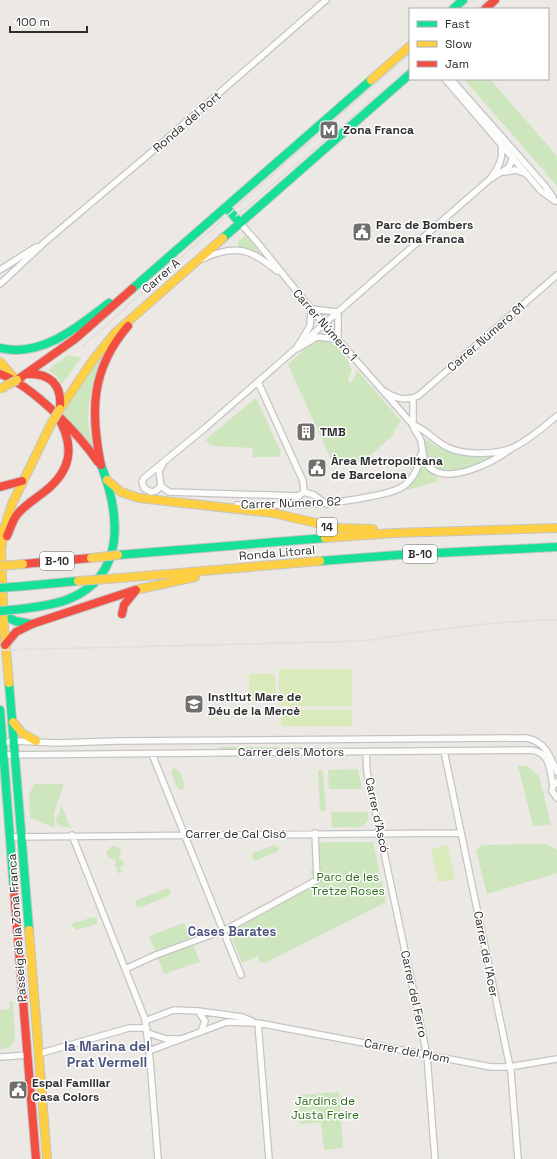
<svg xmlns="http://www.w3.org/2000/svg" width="557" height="1159" font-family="'Space Grotesk',sans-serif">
<rect width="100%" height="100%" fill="#ece8e4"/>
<!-- green -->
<path fill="#cee6be" d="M464 79H490L557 156V186Z
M245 235 259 251V254L238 247V242Z
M320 340C336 340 346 357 352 370L348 380 350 383 355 376 357 370 401 421 391 437 363 462 332 461 288 365 308 345Z
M106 348C96 369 88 396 88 420 89 429 92 439 93 447L92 449 63 415 67 406Z
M68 355 81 358 62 384 55 375 48 370Z
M256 398 281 452 279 457H252L253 448 213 446 205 440Z
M423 437 434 445 458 455 494 457C478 465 436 484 426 458 424 452 424 444 423 437Z
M423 463 429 471 437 477V483L436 482 396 493C409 486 418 478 423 463Z
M219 747H304V749L219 750Z
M518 766H527L539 776 551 825 533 826Z
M174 768 180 772 185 786 183 789H178L171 773Z
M358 769 362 789H329L328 770Z
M319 770H322L323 773 326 810 323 812 320 810 318 772Z
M34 784H64L54 813 55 828 30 818 29 795Z
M61 804 70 827H61L56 822V818L60 811Z
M331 812H367L369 819 362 827H332Z
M325 842H373L386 902 265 963 260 962 258 956 242 963 227 925 314 879 310 871 316 868 319 843Z
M547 844 557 850V873L487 894 476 851 482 845Z
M274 845 279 848 277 852 255 861 252 859 253 853Z
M112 846 118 847 121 851 119 859 123 861 124 864 120 868 122 871 120 874 116 871 118 868 115 866 116 860 110 859 107 855V851Z
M168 888 171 892 168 896 141 907 136 906 135 901Z
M94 917 97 919V924L76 930 72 926 73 923Z
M184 923 200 962 164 974 149 936Z
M13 1001 15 1040 9 1048 0 1049V1010L10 1009 9 1002Z
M339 1092 343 1148 324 1150 321 1122 300 1124 298 1095Z"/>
<!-- pitch -->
<path fill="#d9eabb" d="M279 669H352V706H279Z
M249 674H275L276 701H249Z
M281 710H352V726H281Z
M448 845 455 879 438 882 431 849Z"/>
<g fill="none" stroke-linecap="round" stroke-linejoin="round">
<defs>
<path id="street" d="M445 79 541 191 555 201
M451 79 545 186 553 197
M505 172 515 170 524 173
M492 178 509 167 513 157
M240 223 257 242 311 309 413 425C414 431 419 435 421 441 423 450 422 460 429 467 449 486 495 461 512 448
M202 259C235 244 250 248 277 271
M0 270 36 247
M0 284 45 242 148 155 326 0
M311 309 338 312V339L317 337 296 349 310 326Z
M258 382 303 481 304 492 297 497
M386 392C396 399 407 401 418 396L557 275
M413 425C425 428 436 443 449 448 465 455 495 455 512 448 528 441 543 427 557 416
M413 425V398
M163 464 159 471 161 486 156 491 151 492 144 488 142 482 144 478 205 428 490 179C498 168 504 159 501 145
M161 486 169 492 299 496
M304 492 314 495 326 504
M237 505C282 505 328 506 373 496 383 494 396 492 405 485 415 477 419 466 421 454
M0 743 15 741 56 743 118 741 526 738C545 741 550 756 557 772
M444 751 511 1072 518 1159
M366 752 367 772 427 1055 435 1159
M152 754 241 975
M0 755 531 750C550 752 550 770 553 786
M557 782 553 786 552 791 557 798
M72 835 145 1019 150 1060 158 1159
M11 837 461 833
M125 969 156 955 227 929 317 880 315 833
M198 1011 242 1017 252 1021
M145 1021 174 1010 198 1011 205 1021 201 1032
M258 1023 269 1159
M148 1033 166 1039H181
M149 1051 227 1022 258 1023 491 1067H509L557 1059
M38 1054 129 1028H147
M0 1057 28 1055"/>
<path id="fast" d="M453 9 463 0
M226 207 240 223
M223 238 410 74
M132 289 371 80
M0 348C41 358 78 327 109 303
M118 555 325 538
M320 561 398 555 557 547
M25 586 78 581
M21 609C37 607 54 605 69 599 127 575 120 514 101 465
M0 613 15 621 32 624
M9 683 29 930
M0 710 14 890"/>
<path id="slow" d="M371 80 410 46
M0 362 15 379
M60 409 93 360 115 333 223 238
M107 480 121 492 139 498 273 513 338 528 373 529
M325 538 394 533 557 528
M108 579 320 561
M135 590 195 577
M9 683 4 627 1 551 4 529 12 504 52 422
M13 722 22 733 36 741
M29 930 47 1159"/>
<path id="jam" d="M485 9 495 0
M0 374C33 386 78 433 98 462
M28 374C50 373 62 385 60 407
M17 380 75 339 132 289
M101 465C90 411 91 369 128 326
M0 487 22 481
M7 536C10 529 12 522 16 516 23 506 34 500 44 492 74 469 75 443 55 412
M23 564 91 558
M122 614 124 605 136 590
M5 645 16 632 32 624 135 590
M14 890 36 1159"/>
</defs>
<!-- street casing -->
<use href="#street" stroke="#c5c4c5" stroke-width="8"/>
<!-- fast casing -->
<use href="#fast" stroke="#c5c4c5" stroke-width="10"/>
<!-- slow casing -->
<use href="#slow" stroke="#c5c4c5" stroke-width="10"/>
<!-- jam casing -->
<use href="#jam" stroke="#c5c4c5" stroke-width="10"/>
<!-- street -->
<use href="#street" stroke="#fcfcfb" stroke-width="5.5"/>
<!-- fast -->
<use href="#fast" stroke="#16e098" stroke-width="8"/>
<!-- slow -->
<use href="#slow" stroke="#ffcf43" stroke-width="8"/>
<!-- jam -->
<use href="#jam" stroke="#f24e42" stroke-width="8"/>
<!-- rail -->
<path stroke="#dfdfe1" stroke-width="1.5" d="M461 9 472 0
M476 9 486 0
M236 216 410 67
M83 346 289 160 410 54
M0 650 362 641C384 639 406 633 428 631 471 625 514 620 557 620"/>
<defs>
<path id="fast-bridge" d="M0 588 25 586
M0 611 21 609"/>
<path id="slow-bridge" d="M0 389 17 380
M52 422 60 409
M91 558 118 555
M0 566 23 564
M78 581 108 579"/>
</defs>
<!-- fast-bridge casing -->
<use href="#fast-bridge" stroke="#c5c4c5" stroke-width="10" stroke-linecap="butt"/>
<!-- slow-bridge casing -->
<use href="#slow-bridge" stroke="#c5c4c5" stroke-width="10" stroke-linecap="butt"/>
<!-- fast-bridge -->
<use href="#fast-bridge" stroke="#16e098" stroke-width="8"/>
<!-- slow-bridge -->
<use href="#slow-bridge" stroke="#ffcf43" stroke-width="8"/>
</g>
<!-- icons -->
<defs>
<symbol id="metro-square" viewBox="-11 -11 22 22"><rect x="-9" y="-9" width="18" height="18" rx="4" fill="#706f6e" stroke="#fff"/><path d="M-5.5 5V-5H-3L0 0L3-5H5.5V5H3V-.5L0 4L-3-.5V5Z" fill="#fff"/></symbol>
<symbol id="civic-square" viewBox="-11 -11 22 22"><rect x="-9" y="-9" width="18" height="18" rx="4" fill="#706f6e" stroke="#fff"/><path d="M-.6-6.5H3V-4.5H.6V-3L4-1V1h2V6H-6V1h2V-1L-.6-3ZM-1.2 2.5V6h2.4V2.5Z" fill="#fff"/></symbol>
<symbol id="building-square" viewBox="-11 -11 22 22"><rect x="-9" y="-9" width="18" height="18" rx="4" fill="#706f6e" stroke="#fff"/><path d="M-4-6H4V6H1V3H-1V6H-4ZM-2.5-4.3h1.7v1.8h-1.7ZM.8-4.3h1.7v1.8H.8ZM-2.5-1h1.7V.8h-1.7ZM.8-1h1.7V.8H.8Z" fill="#fff"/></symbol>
<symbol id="school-square" viewBox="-11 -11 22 22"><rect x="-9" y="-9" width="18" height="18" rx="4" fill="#706f6e" stroke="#fff"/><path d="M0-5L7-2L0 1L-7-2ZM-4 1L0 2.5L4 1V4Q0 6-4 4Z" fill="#fff"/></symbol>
</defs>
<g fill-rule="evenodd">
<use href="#metro-square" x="318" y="119" width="22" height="22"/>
<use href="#civic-square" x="351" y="221" width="22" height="22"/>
<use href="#building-square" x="295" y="421" width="22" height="22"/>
<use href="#civic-square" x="306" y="457" width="22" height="22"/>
<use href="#school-square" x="183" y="693" width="22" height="22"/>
<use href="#civic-square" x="7" y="1079" width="22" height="22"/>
</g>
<g text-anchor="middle" stroke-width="3" stroke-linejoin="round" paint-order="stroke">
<!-- shield labels -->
<g fill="#fff" stroke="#6d6d6d" stroke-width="1">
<rect x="317" y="518" width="20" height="18" rx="3"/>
<rect x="403" y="545" width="34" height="18" rx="3"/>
<rect x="40" y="552" width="34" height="18" rx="3"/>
</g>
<g font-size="11" font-weight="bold" fill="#2e2e2e">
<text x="327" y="531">14</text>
<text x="420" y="558">B-10</text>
<text x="57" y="565">B-10</text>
</g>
<!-- street labels -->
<g font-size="12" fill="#2e2e2e" stroke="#fff">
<text transform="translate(187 122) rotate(-41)" y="4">Ronda del Port</text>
<text transform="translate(161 276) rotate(-41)" y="4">Carrer A</text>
<text transform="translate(325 325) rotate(49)" y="4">Carrer Número 1</text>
<text transform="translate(486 337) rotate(-41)" y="4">Carrer Número 61</text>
<text transform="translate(291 503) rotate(-2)" y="4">Carrer Número 62</text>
<text transform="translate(277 553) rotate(-5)" y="4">Ronda Litoral</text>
<text x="291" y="756">Carrer dels Motors</text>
<text transform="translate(377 815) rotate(78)" y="4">Carrer d'Ascó</text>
<text x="236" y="838">Carrer de Cal Cisó</text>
<text transform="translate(17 928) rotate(-94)" y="4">Passeig de la Zona Franca</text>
<text transform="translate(486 954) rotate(79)" y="4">Carrer de l'Acer</text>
<text transform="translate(414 994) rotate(78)" y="4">Carrer del Ferro</text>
<text transform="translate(407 1051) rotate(11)" y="4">Carrer del Plom</text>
</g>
<!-- poi labels -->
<g font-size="12" font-weight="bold" fill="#2e2e2e" stroke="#fff" text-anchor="start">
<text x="343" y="134">Zona Franca</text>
<text x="376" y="229">Parc de Bombers<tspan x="376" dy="14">de Zona Franca</tspan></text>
<text x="320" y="436">TMB</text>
<text x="331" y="465">Àrea Metropolitana<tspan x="331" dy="14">de Barcelona</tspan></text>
<text x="208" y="701">Institut Mare de<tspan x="208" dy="14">Déu de la Mercè</tspan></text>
<text x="32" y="1087">Espai Familiar<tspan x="32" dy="14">Casa Colors</tspan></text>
</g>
<!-- park labels -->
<g font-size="12" fill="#2c6e1b" stroke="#fff">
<text x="348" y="881">Parc de les<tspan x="348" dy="14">Tretze Roses</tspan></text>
<text x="325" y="1105">Jardins de<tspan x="325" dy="14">Justa Freire</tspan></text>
</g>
<!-- neighbourhood labels -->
<g font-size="13" font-weight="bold" fill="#4d5680" stroke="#fff">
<text x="232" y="936">Cases Barates</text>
</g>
<!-- quarter labels -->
<g font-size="14" font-weight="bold" fill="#4d5680" stroke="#fff">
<text x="107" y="1051">la Marina del<tspan x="107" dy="16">Prat Vermell</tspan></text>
</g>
</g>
<!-- legend -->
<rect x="409" y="8" width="140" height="72" fill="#ffffff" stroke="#ababab"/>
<rect x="417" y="21" width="20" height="6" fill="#16e098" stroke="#ababab"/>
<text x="445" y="28" font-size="12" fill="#2e2e2e">Fast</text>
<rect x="417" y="41" width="20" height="6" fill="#ffcf43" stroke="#ababab"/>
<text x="445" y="48" font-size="12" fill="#2e2e2e">Slow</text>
<rect x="417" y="61" width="20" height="6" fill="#f24e42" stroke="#ababab"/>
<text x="445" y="68" font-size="12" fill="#2e2e2e">Jam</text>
<!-- scale -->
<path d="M10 26v6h77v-6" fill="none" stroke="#2e2e2e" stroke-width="2"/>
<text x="16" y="26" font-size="12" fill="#2e2e2e" stroke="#ffffff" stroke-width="3" paint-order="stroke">100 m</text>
</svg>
